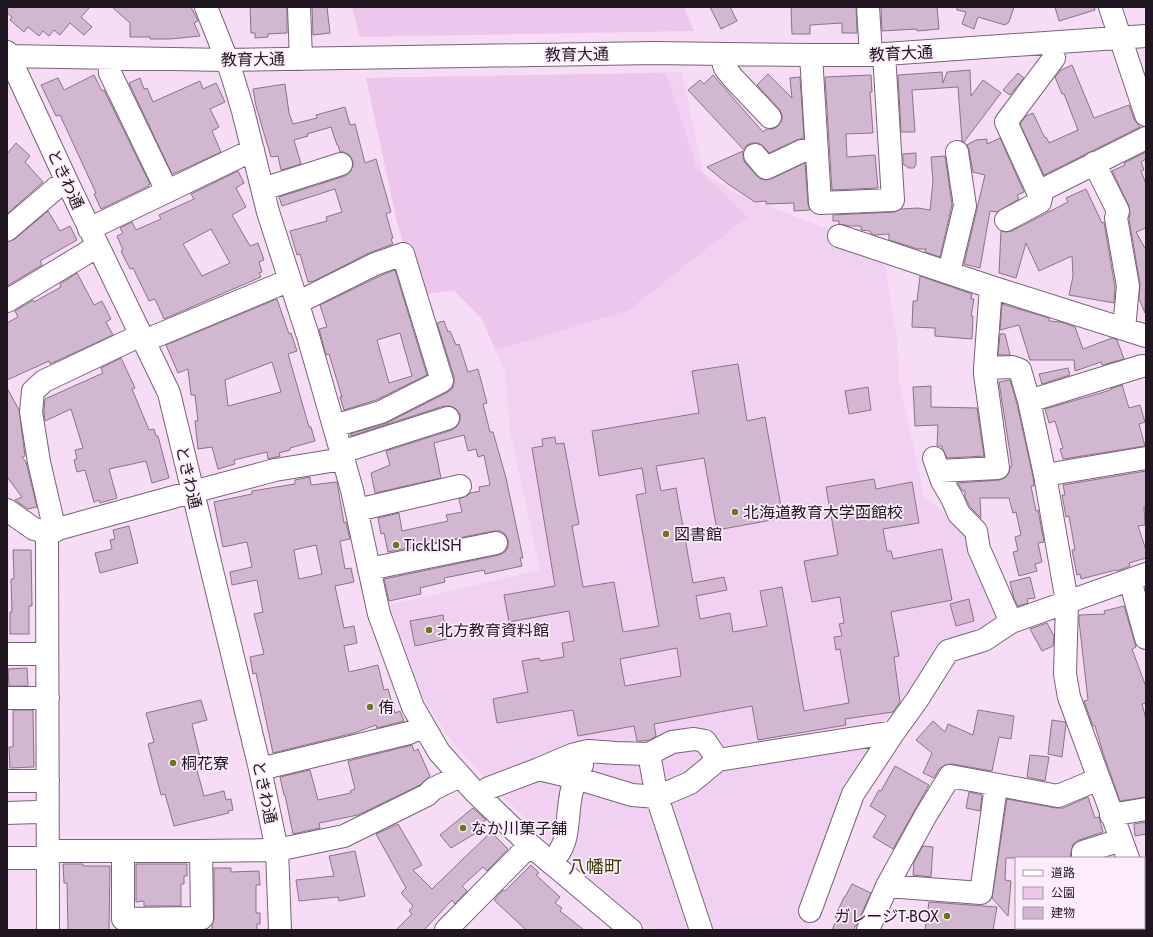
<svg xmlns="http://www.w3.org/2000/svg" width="1153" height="937" font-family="Jost,'Noto Sans JP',sans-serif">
<rect width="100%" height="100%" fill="#f6dcf5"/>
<!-- built -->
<path fill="#f1d1f1" d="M682 72 703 173 737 194 835 232 884 257 897 342 899 381 924 496 961 527 973 530 1003 620 952 641 893 725 813 915 809 930H652L576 867 486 780 447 735 422 695 389 605 540 570 510 431 505 372 481 318 454 290 420 295 397 222 366 78Z"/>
<!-- green -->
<path fill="#edc6ec" d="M352 7H684L694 31 360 37Z
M666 73 696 166 747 217 629 310 496 350 481 318 454 290 420 295 397 222 366 78Z"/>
<!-- building -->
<path fill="#d1b7d0" stroke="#8b738a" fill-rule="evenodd" d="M7 7H90L81 17 92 27 84 35 70 23 60 35 54 30 49 36 43 31 39 36 28 27 24 32 10 20 12 17 7 13Z
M112 7H191L198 21 194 23 200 36 170 39H150V37H130V23Z
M250 7H287V33L268 34V37L255 38V33H251Z
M312 7H327L330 33 313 35Z
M710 7H730L737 21 721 29Z
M791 7H856L857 33H842V23L810 25V34H792Z
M881 7H937L939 29 917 31V29L882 31Z
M957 7H1014L1009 22 1005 25 978 17 974 29 962 24 966 12 957 10Z
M1055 7H1094L1095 10 1059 21Z
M1072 65 1094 118 1129 105 1134 119 1140 127 1044 175 1020 124 1026 116 1033 113 1045 138 1046 137 1049 143 1078 130 1064 94H1062L1055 77 1061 70Z
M970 70 971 96 983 80 1001 93 964 142 962 141 958 87 912 90 915 132H901L898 75 942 72 943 83 947 72Z
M1018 73 1024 78 1010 95 1003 90Z
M768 74 792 98 790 78 800 77 804 138 797 140 769 153 764 147 759 143H752L747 145 744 150 688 90 700 80 704 84 713 75 763 132 766 129H773L778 126 782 120V114L779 109 757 85Z
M94 75 102 91 104 90 150 184 148 185 149 186 101 209 94 194 96 193 60 115 56 116 41 85 58 78 64 90Z
M871 75 872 92H870L873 133 846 134 847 157 875 155 878 188 832 190 825 77Z
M140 78 144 89 147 88 153 102 200 81 203 89 216 83 225 102 210 109 219 127 212 131 221 152 180 171 172 174 129 83Z
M285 84 289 113 293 124 317 118 316 115 345 107 350 125 355 124 365 163 376 159 391 212 386 214 393 238 391 239 393 244 369 253 314 281 308 282 300 254 297 255 290 231 327 221 326 217 342 212 335 189 282 206 279 197 345 176 350 172 353 166V161L349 155 344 152H340L338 145H337L331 127 307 134 308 136 294 140 301 164 281 170 278 156 271 157 256 106 253 89Z
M1000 138 1024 192 1017 195 1019 199 997 212 990 211 980 268 964 264 985 175 973 172 969 150 967 145 976 140 987 139V144Z
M16 143 30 156 25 162 43 182 7 214V154Z
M743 151V158L745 163 757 176 761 179 766 180 771 179 805 163 808 204 810 210 794 211V203L766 204V201L755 202 728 184 707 167Z
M1146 152V159L1141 162 1144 170 1141 171 1146 184V228L1136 232 1146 250 1145 313 1139 299 1140 284 1129 219 1130 214 1129 206 1112 171 1125 165 1124 163Z
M916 153V164L914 168H909L903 164V154Z
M945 156 952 205 940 257 925 252 926 249H918L889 240V234L874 235 871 233 870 231 861 230V226H850L839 224V221H833V215L894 212 901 209 918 208 930 210 933 181 931 157Z
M238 171 244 183 236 188 246 207 232 215 250 246 258 243 264 260 259 262 262 272 259 273 261 277 164 319 155 299 149 301 133 268 130 269 121 251 123 250 117 236 123 233 120 228 132 222 136 230 161 219 159 215 194 199 191 194ZM211 229 230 263 202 276 183 244Z
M1086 189 1102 223 1104 222 1115 287 1114 303 1069 295 1073 276 1072 256 1039 271 1026 243 1016 278 999 273 1001 231 1006 232 1012 231 1068 202 1066 198Z
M48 211 60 231 70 226 77 240 40 261 42 265 7 286V242L15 239Z
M395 270 427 375 376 400 344 410 340 397H342L329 354 326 355 319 329 327 327 320 305 380 276ZM400 333 412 376 389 383 377 340Z
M77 273 94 305 102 301 111 319 106 322 113 335 50 364 49 361 7 380V323L18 317 15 311 33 300 34 302 61 287 60 284Z
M920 276 972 294 971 299H974L971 316H973L972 339 935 336V328L912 327 913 301H917Z
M277 299 289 334 291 333 297 351 288 354 309 427H311L315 441 290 448V450L279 453 280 456 268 459 267 452 234 460 235 464 218 469 212 447 198 449 195 421H198L195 395H191L188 369 178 373 166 345ZM272 362 281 392 228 406 225 380Z
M1002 304 1049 318V321L1061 322 1075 327 1083 349 1112 338 1117 340 1124 359 1102 365 1101 362 1075 371 1074 360H1030L1019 325 1000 330Z
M444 321 448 332 450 331 456 345 459 344 468 372 478 369 487 403 483 404 490 432H493L506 478 523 558H520L522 566 485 574 484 570 444 578 445 582 420 588 421 594 389 601 384 579 499 555 505 552 508 547V540L505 534 500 531H494L388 552 384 533 381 534 378 518 399 513 402 531 448 521 446 515 462 512 459 499 468 495 470 493 480 491 479 487 490 485 484 455 478 457 476 449 468 451 464 435 434 443 441 478 375 493 371 473 390 465 386 451 452 430 457 426 460 420V414L456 409 450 406H444L351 436 350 434 387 423 448 392 452 389 454 383V377L437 323Z
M1000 334H1005L1010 355H998Z
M121 358 135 388 132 389 149 430 154 429 156 436H158L169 478 152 483 146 461 109 469 117 498 100 503 99 500 94 502 85 470 77 472 74 460 77 459 75 450 83 448 71 409 45 421 44 412 45 399 103 373 101 368Z
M738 364 747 421 765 417 783 518 717 530 704 458 656 466 661 491 676 488 693 583 724 577 727 590 696 596 700 619 730 613 733 632 767 626 760 591 782 587 804 711 849 703 840 649 836 650 834 637 842 636 839 624 844 623 840 597 812 602 804 561 838 555 826 487 874 479 876 489 912 482 919 523 883 529 887 551H891L893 559 942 549 952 600 891 612 899 656 894 657 900 702 893 712 845 719 846 725 758 740 752 706 654 724 656 736 650 740 641 741H637L634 726 578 736 573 710 497 723 493 699 528 692 522 661 539 658 540 661 564 657 562 643 574 641 569 611 509 622 504 595 555 586 532 448 543 446 542 439 555 437 556 444 564 443 579 524 572 526 583 587 614 582 623 632 659 626 636 495 646 493 642 468 599 476 592 431 699 413 692 371ZM677 648 681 676 625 686 620 659Z
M1068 368 1070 375 1042 384 1039 374Z
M1010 380 1017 404 1033 477 1034 486H1031L1036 511 1038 510 1044 542 1038 543 1042 562 1035 564 1037 571 1019 576 1013 552 1018 551 1015 537 1021 535 1016 512 1013 513 1009 498H980L981 518 970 507 965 497V491H963L957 483 999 480 1005 478 1009 473 1010 467 1012 466 999 382Z
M1122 385 1129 408 1140 405 1145 422 1139 424 1145 446 1063 459 1060 449 1063 448 1055 421 1049 423 1045 409 1111 390 1110 389Z
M931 386V407L977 408 984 456 947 458 942 448V446H937L938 425 915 426 913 387Z
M868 387 871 410 849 414 845 391Z
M7 388 19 410 25 456 22 457 26 462 37 507 28 509 15 500 22 497 7 477Z
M1146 471V508L1144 507 1145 525 1138 526 1146 550V558L1129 563 1130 566 1117 571 1116 570 1081 579 1080 574 1077 575 1072 550H1075L1069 516 1066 517 1062 495H1065L1063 485Z
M310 477 311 485 337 482 344 523 346 522 348 531 350 539 340 541 345 569 351 568 354 582 335 586 344 628 354 626 357 643 344 646 349 672 378 665 384 690 388 689 395 713 400 711 404 721 377 728 376 725 354 733 273 753 256 673 253 674 250 657 264 654 254 614 263 612 257 580 232 585 230 572 252 567 247 542 223 547 214 502 252 494V491L295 484V480ZM316 545 322 574 299 579 294 550Z
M129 526 138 563 100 573 95 553 112 549 110 540 115 539 113 530Z
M13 550H31L32 606H29V634H10V612H12L11 579H14Z
M1030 577 1035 598 1027 599 1028 603 1018 606 1014 599 1010 582Z
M969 599 974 621 956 626 950 604Z
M1124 606 1136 647 1132 649 1146 687V703L1142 704 1146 719V797L1120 801 1103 753 1095 726H1093L1084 701 1088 700 1079 621V615L1105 614 1104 611Z
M443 615 447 639 415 646 410 621Z
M1047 623 1054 636 1053 646 1042 651 1030 629Z
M27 668 28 686H9L8 669Z
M201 700 207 720 192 724 201 761 195 763 204 796 224 791 226 800 231 799 233 810 228 811 229 813 174 826 165 794 161 795 148 744 154 742 146 713Z
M13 710H33L34 767 10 768 9 747H13Z
M978 710 1014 716 1011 739 999 737 992 771 952 764 945 765 939 769 934 778 923 773 932 753 916 740 933 721 945 732 948 724 973 735Z
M1052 720 1065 722 1066 724 1062 757 1048 754Z
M412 745 414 751 418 749 430 776 420 785 358 815 319 823 320 828 293 834 285 795H284L280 777 310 770 318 800 351 793 350 791 355 789 348 761Z
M1030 755 1049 757 1045 781 1027 777Z
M895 766 929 785 893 849 873 837 886 816 870 806 879 790 881 791Z
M969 792 982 795 980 811 966 808Z
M1088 797 1095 818 1099 817 1103 832 1079 840 1073 844 1071 852 1070 858H1006L1005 880 1011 881 1008 916 992 898 1007 799 1056 808H1063Z
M473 808 486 820 482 823 486 827 451 848 440 835Z
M1146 822V834L1135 836 1134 824Z
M398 824 422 865 413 870 432 889 491 832 508 849 487 871 483 867 462 886 467 891 455 904 452 900 424 930H396L412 914 409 911 413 906 401 893 406 888 376 834Z
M923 846 933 847 931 877 913 875 914 862Z
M355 851 365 896 339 901 338 897 299 901 296 880 334 876 329 856Z
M63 864H83V866H110L109 930H68L67 883H64Z
M136 864H187V876H184V884H181V906H144V901L136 902Z
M531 865 539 873 536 875 560 897 555 903 562 908 560 911 584 930H526L494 900 503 890 505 891Z
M214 868H231V872L259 871 260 885H256V913H260V924H257V930H212V925L214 918Z
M852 884 871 893 856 926H855L854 930H832L837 918 835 917 844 897H845Z
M929 902 997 907 993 930H925Z"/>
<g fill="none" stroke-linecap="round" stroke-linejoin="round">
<defs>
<path id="minor" d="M206 7 227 60 233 78 243 111 268 212 308 336 341 451 352 490 379 614 413 707 439 752 474 791 530 845 631 930
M299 7 301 59
M868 7 871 55
M1110 7 1146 115
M7 52 69 186 169 393 260 769 277 850 280 930
M721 54 725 68 733 78 770 117
M811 55 820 203 893 200 884 54
M7 56 227 60 653 53 811 55H871L1146 36
M109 58 110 73 167 191
M1054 58 1006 122 1038 192 1146 138
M755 155 766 168 802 151 817 150
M1094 163 1118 211 1116 218 1128 286 1124 329
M263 189 341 164
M1006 220 1040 202 1043 189
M89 229 253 150
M7 230 56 188 67 182
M839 236 991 287 1146 336
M949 272 965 206 957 152
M991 287 985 368 1012 367 1020 370 1029 401 1045 475 1067 602 1065 674 1069 697 1128 858
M7 301 98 246
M297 303 375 264 403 254 442 381 381 412 334 426
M144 342 156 336 290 280
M1029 401 1142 366
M341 451 351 449 448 418
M934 458 942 481 952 498 959 514 976 531 979 549 1011 622
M939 471 998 468 985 374V368
M1045 475 1146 458
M7 510 34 529 47 532 177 496 275 470 343 459
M357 510 460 486
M55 531 39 462 31 412 33 391 44 381 141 335
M47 532 48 930
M369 569 496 543
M1130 580 1146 638
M7 654H47
M7 698H48
M260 769 409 733 423 726
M539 769 572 755 588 751 616 753 649 754 672 742 694 739 705 741 718 760
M7 781H48
M479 795 489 788 539 769 576 778 632 795 657 797 649 754
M7 813 37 812
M1111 815 1146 809
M48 851H201L277 850 344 836 427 795 433 789 460 776
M123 851V919L202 918 201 851
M7 858H37
M1083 858V852L1121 840
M551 863C570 843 566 826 570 801 571 788 577 776 582 765
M887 886 981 893 996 786
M810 911 853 794 894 732 917 700 948 651 984 640 1011 622 1146 574
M1144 926V930
M446 930 530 845
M701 930 657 797 690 783 718 760 894 732
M868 930 887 886 926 815 950 776 1058 796 1099 779
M1078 930V928"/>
</defs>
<!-- minor casing -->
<use href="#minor" stroke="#796279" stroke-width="24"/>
<!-- minor -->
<use href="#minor" stroke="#fff" stroke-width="22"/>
</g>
<!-- markers -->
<g fill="#697520" stroke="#fdedfc" stroke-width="1.5">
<circle cx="735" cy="512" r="4"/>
<circle cx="666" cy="534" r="4"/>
<circle cx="396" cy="545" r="4"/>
<circle cx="429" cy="630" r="4"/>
<circle cx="370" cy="707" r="4"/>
<circle cx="173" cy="763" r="4"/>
<circle cx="463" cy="828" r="4"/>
<circle cx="947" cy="916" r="4"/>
</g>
<g text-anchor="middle" stroke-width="3.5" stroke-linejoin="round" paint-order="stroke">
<!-- street labels -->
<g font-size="16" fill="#1f161f" stroke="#fdedfc">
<text transform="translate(901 53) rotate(-3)" y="6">教育大通</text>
<text transform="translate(577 54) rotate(-1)" y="6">教育大通</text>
<text transform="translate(253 59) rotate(-1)" y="6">教育大通</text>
<text transform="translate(66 179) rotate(65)" y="6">ときわ通</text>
<text transform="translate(189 477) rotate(77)" y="6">ときわ通</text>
<text transform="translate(265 792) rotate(78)" y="6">ときわ通</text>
</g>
<!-- poi labels -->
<g font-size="16" fill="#1f161f" stroke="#fdedfc" text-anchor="start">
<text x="743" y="518">北海道教育大学函館校</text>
<text x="674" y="540">図書館</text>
<text x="404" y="551">TickLISH</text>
<text x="437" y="636">北方教育資料館</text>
<text x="378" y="713">侑</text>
<text x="181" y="769">桐花寮</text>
<text x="471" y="834">なか川菓子舗</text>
<text x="939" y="922" text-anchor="end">ガレージT-BOX</text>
</g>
<!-- quarter labels -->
<g font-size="18" fill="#373e00" stroke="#fdedfc">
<text x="595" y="873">八幡町</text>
</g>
</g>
<!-- border -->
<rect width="1153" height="937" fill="none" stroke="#1f161f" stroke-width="16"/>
<!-- legend -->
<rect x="1015" y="857" width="130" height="72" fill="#fdedfc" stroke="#a497a4"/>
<rect x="1023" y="870" width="20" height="6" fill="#ffffff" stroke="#a497a4"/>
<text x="1051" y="877" font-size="12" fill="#1f161f">道路</text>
<rect x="1023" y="887" width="20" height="12" fill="#edc6ec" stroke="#a497a4"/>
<text x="1051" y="897" font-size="12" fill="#1f161f">公園</text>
<rect x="1023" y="907" width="20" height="12" fill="#d1b7d0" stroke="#a497a4"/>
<text x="1051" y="917" font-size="12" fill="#1f161f">建物</text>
</svg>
